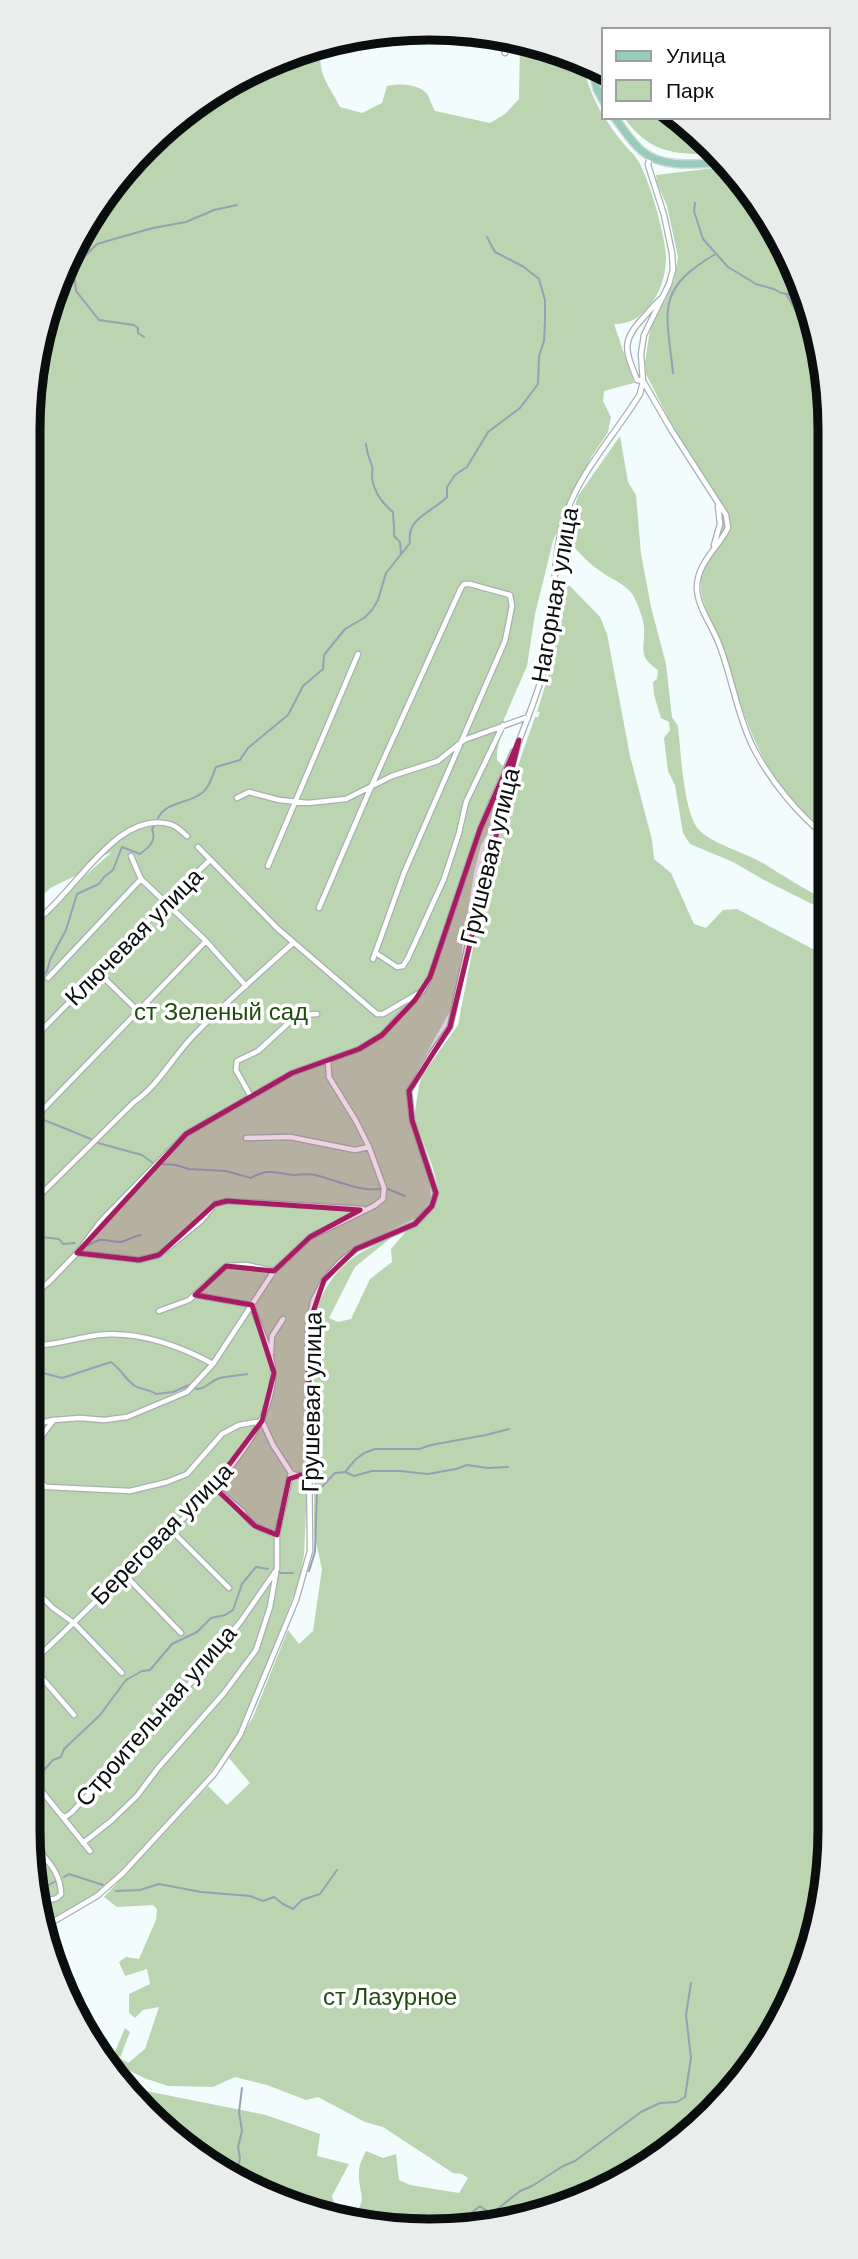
<svg xmlns="http://www.w3.org/2000/svg" width="858" height="2259" font-family="Arial,sans-serif">
<rect width="100%" height="100%" fill="#f2fcfd"/>
<!-- green -->
<path fill="#bad5b0" d="M520 41 533 42 584 63C587 93 604 119 623 143 627 148 633 153 637 159 649 177 667 240 666 261 665 275 661 290 653 301 642 316 632 324 614 324L634 383 604 391 603 401 611 417 608 432 590 459 553 541 535 614 527 666 504 719 497 752V760L503 766 498 779 492 819 486 837 481 845 474 873 467 918 464 928 460 975 453 1006 416 1072 408 1092 410 1119 426 1167 430 1183 431 1201 418 1217 350 1250 325 1275 312 1297 305 1328 308 1469 304 1555 299 1581 279 1634 246 1716 233 1742 207 1777 120 1873 98 1892 44 1925 28 1830V926L112 852 101 857 75 876 52 887 28 907V429L42 325 111 185 229 82 323 50C314 71 331 88 340 107L362 113 382 103 387 86C400 83 419 84 427 94 430 99 432 106 435 111L490 123 505 114 519 99Z
M623 117H673L718 154C673 154 652 155 623 117Z
M723 167 733 168 789 252 827 376 828 835C791 807 764 767 748 724 737 698 732 669 721 643 714 624 700 604 701 583 701 565 718 546 728 532L727 527 715 545 720 528 719 508 724 515 728 526V515L676 433 646 374 645 363 650 330 674 281 678 257 667 206 657 183 656 175Z
M620 436 628 482 636 495 641 554 651 607 666 664 672 717 678 726C681 751 683 814 700 831 714 844 745 853 763 863 784 876 805 890 828 901V912L764 880 733 862 690 844 683 833 675 785 668 771 664 738 670 730 669 722 661 718 654 695 653 682 657 679 658 670C637 656 645 650 644 628 644 620 638 605 634 597 627 584 612 580 600 571 587 562 575 549 566 536L578 496Z
M563 586H570L600 617 607 634 630 756 652 840 654 859 671 873 694 924 706 928 723 910 737 909 828 957 830 1830 816 1934 747 2074 651 2164 508 2223 376 2228 351 2219C370 2197 358 2196 359 2172 359 2165 363 2157 366 2151L383 2158 396 2154 399 2180 410 2185 459 2193 468 2178 462 2174 453 2173 383 2127 365 2122 318 2097 306 2100 267 2085 235 2077 213 2087 168 2086 144 2078 111 2061 125 2028 130 2032 120 2058 128 2063 145 2049 159 2007 143 2010 135 2018 129 2013V1994L150 1984 147 1969 125 1976 119 1962 126 1957 139 1959 156 1920 157 1909 153 1905 117 1907 104 1897 208 1786 227 1805 250 1783 229 1758 253 1717 288 1630 299 1644 313 1631 322 1569 314 1534V1313C333 1268 348 1257 392 1237L355 1267 329 1318 338 1322 351 1319 370 1279 392 1262 391 1249 408 1229 423 1220 434 1208 439 1192 433 1168 414 1118 419 1086 422 1075 458 1025 488 870 509 791 535 717H538L540 712H537L553 660Z
M119 2079 141 2090 266 2115 320 2134 317 2156 349 2164 332 2196 335 2207V2213L229 2177 127 2094Z"/>
<g fill="none" stroke-linecap="round" stroke-linejoin="round">
<!-- stream -->
<path stroke="#96a0b3" stroke-width="2" d="M663 117 678 129
M695 203 694 211 703 239 728 267 756 284 774 289 781 293 802 296
M74 259 85 256 97 244 114 239 153 228 186 222 214 210 237 205
M68 272 71 273 75 281 76 291 99 320 134 325 138 328V333L144 337
M786 294 817 346
M673 373C667 313 654 290 714 255
M366 444C367 453 369 458 372 466 373 470 372 474 372 478 374 492 382 503 393 512 393 521 395 527 394 536L400 542 401 554
M158 818C167 801 188 804 202 793 210 787 212 776 216 767L240 760 248 748 288 715 303 686 323 669 324 655 345 629 364 618 372 610 378 600 386 573 410 543C406 518 431 513 447 497V487L455 475 467 467 488 432 520 408 538 384 539 356 544 341 545 321V300L539 279 524 267 495 252 487 237
M28 990 47 971 50 960 66 930 77 894 99 884 104 877 113 870 122 847 140 854C149 847 157 841 152 829L154 826
M39 1118 91 1139
M28 1119 31 1116
M98 1143 142 1155 153 1163
M161 1164 176 1165 189 1169 226 1171 251 1178C269 1168 274 1173 293 1175 301 1175 307 1173 315 1175 337 1180 359 1192 380 1189
M388 1189 405 1196
M28 1241 41 1237 59 1239 63 1244 75 1243
M87 1246C105 1235 103 1242 120 1242 127 1241 133 1236 141 1235
M28 1377 43 1373 62 1378 111 1362C121 1369 125 1379 135 1386 142 1390 149 1389 156 1394L173 1392 189 1385
M196 1389C206 1389 208 1383 217 1379 226 1376 238 1376 247 1374
M346 1471 355 1460 364 1453 375 1449H419L431 1445 486 1435 509 1429
M309 1571 315 1552 317 1492 335 1473 345 1472 354 1476 372 1471H400L428 1474 456 1469 467 1465 488 1468 508 1467
M280 1573H293
M36 1779 53 1760 61 1757 64 1749 100 1715 126 1680 142 1671 150 1670 172 1644 197 1632 211 1618 225 1615 233 1610 242 1584 256 1567 268 1569
M28 1788 31 1785
M64 1877 69 1874 103 1885
M37 1883 49 1885 56 1881
M116 1891 140 1890 159 1884 201 1892 250 1896 263 1901 274 1897 283 1904 293 1909 302 1900 320 1894 337 1870
M235 2180 240 2158 238 2147 242 2131 239 2112 242 2088
M456 2225 480 2206 487 2211H495L520 2191 532 2186 563 2166 575 2161 641 2112 660 2103 677 2102 685 2097 691 2058 686 2015 691 1983"/>
<defs>
<path id="minor" d="M502 40 505 53
M650 156 648 165 664 215 672 253 673 270 669 284 644 335 641 354 643 381 672 431 726 515 728 528C718 548 696 564 697 589 698 608 713 627 719 644 732 677 737 715 753 747 770 780 798 815 828 838
M714 545 720 524 718 506
M519 741C531 709 544 678 549 644 555 605 552 554 565 517 580 471 615 435 640 394L643 381 637 380C626 351 620 342 643 318 650 310 655 304 663 297
M237 798 249 792 279 800 308 803 346 799 392 776 438 761 464 740 528 717
M198 847 278 929 377 1014H383L419 993
M131 856 141 879 206 941 246 986
M268 866 358 654
M319 908 371 787 461 588 464 584H470L510 595 512 606 505 641 404 873 373 959
M28 926C70 903 114 809 169 824 176 825 181 831 187 836
M376 953 397 967 403 966 408 958 444 879 459 833 466 802 503 725
M99 973 138 1011
M48 978 141 879
M28 1044C89 983 148 919 210 860
M250 1095 236 1070 237 1061 258 1051 294 1018 301 1015 317 1014
M28 1125 206 941
M246 1138 290 1137 355 1150 369 1147
M28 1195 34 1201
M28 1207 134 1102C159 1085 173 1056 195 1034 226 1002 260 973 293 943
M78 1253 139 1260 159 1255 201 1221 215 1204 227 1201 363 1209
M28 1299 49 1282 77 1253 101 1221 186 1134 292 1073 359 1049 382 1035 423 990 430 977 480 829 513 752
M159 1311 189 1300 226 1266 246 1265 274 1271
M28 1345C51 1347 75 1338 98 1335 138 1331 178 1345 213 1364
M271 1354 272 1336 283 1319
M28 1426 53 1420 80 1418 104 1420 127 1417 187 1392 213 1364 274 1271 310 1237 374 1206 383 1199 384 1188 369 1147 356 1121 329 1077 328 1060
M28 1454 53 1421
M291 1473 298 1476 310 1472
M28 1476 44 1485
M28 1486 130 1491 167 1482 187 1474 222 1434 239 1425 262 1421 273 1445 291 1473
M213 1486 243 1512C250 1526 264 1530 277 1535
M172 1531 229 1588
M124 1574 181 1633
M28 1604 40 1595 53 1608 74 1623 122 1673
M30 1664 74 1715
M28 1666C61 1636 92 1604 125 1573 173 1528 271 1446 273 1376 274 1352 258 1327 252 1305L195 1295
M28 1774 90 1851
M28 1798 39 1789
M61 1815 65 1817 71 1813 175 1702 241 1621 277 1569V1535L291 1473
M30 1840C44 1857 61 1871 61 1894 55 1902 48 1899 39 1899
M83 1843 111 1821 137 1796 158 1768 224 1693 256 1650 270 1607 276 1573
M44 1927 97 1896 123 1873 214 1774 240 1735 296 1600 310 1551 308 1327 313 1301 324 1280 339 1263 356 1249 415 1224 432 1206 436 1193 412 1120 409 1091 431 1054 450 1027 482 880 519 740"/>
<path id="primary" d="M591 66 597 89 604 102
M614 117C623 128 631 142 642 151 664 170 701 163 728 162"/>
</defs>
<!-- minor casing -->
<use href="#minor" stroke="#a6b0b1" stroke-width="7"/>
<!-- primary casing -->
<use href="#primary" stroke="#d8d8d8" stroke-width="10"/>
<!-- minor -->
<use href="#minor" stroke="#fff" stroke-width="4.5"/>
<!-- primary -->
<use href="#primary" stroke="#98ccba" stroke-width="7"/>
</g>
<!-- marked area -->
<path fill="#a71c61" fill-opacity="0.2" stroke="#a71c61" stroke-width="5" stroke-linejoin="round" d="M519 740 450 1027 409 1091 412 1120 436 1193 432 1206 415 1224 356 1249 324 1280 308 1327 310 1472 289 1479 277 1535 255 1526 213 1486 262 1421 274 1373 252 1305 195 1295 226 1266 274 1271 310 1237 360 1210 227 1201 215 1204 159 1255 139 1260 77 1253 186 1134 292 1073 359 1049 382 1035 415 1000 430 977 480 829Z"/>
<g text-anchor="middle" stroke-width="7" stroke-linejoin="round" paint-order="stroke">
<!-- street labels -->
<g font-size="24" fill="#0b0e0e" stroke="#fff">
<text transform="translate(555 595) rotate(-80)" y="8">Нагорная улица</text>
<text transform="translate(490 856) rotate(-76)" y="8">Грушевая улица</text>
<text transform="translate(134 937) rotate(-45)" y="8">Ключевая улица</text>
<text transform="translate(312 1402) rotate(-89)" y="8">Грушевая улица</text>
<text transform="translate(162 1534) rotate(-45)" y="8">Береговая улица</text>
<text transform="translate(156 1716) rotate(-49)" y="8">Строительная улица</text>
</g>
<!-- park labels -->
<g font-size="24" fill="#234a10" stroke="#fff">
<text x="221" y="1020">ст Зеленый сад</text>
<text x="390" y="2005">ст Лазурное</text>
</g>
</g>
<!-- crop -->
<path d="M0 0H858V2259H0ZM429 40H429A389 389 0 0 1 818 429V1830A389 389 0 0 1 429 2219H429A389 389 0 0 1 40 1830V429A389 389 0 0 1 429 40Z" fill="#ebecec" fill-rule="evenodd"/>
<path fill="none" stroke="#0b0e0e" stroke-width="9" d="M429 40H429A389 389 0 0 1 818 429V1830A389 389 0 0 1 429 2219H429A389 389 0 0 1 40 1830V429A389 389 0 0 1 429 40Z"/>
<!-- legend -->
<rect x="602" y="28" width="228" height="91" fill="#ffffff" stroke="#9d9f9f" stroke-width="2"/>
<rect x="616" y="51" width="35" height="10" fill="#98ccba" stroke="#9d9f9f" stroke-width="2"/>
<text x="666" y="63" font-size="21" fill="#0b0e0e">Улица</text>
<rect x="616" y="80" width="35" height="21" fill="#bad5b0" stroke="#9d9f9f" stroke-width="2"/>
<text x="666" y="98" font-size="21" fill="#0b0e0e">Парк</text>
</svg>
